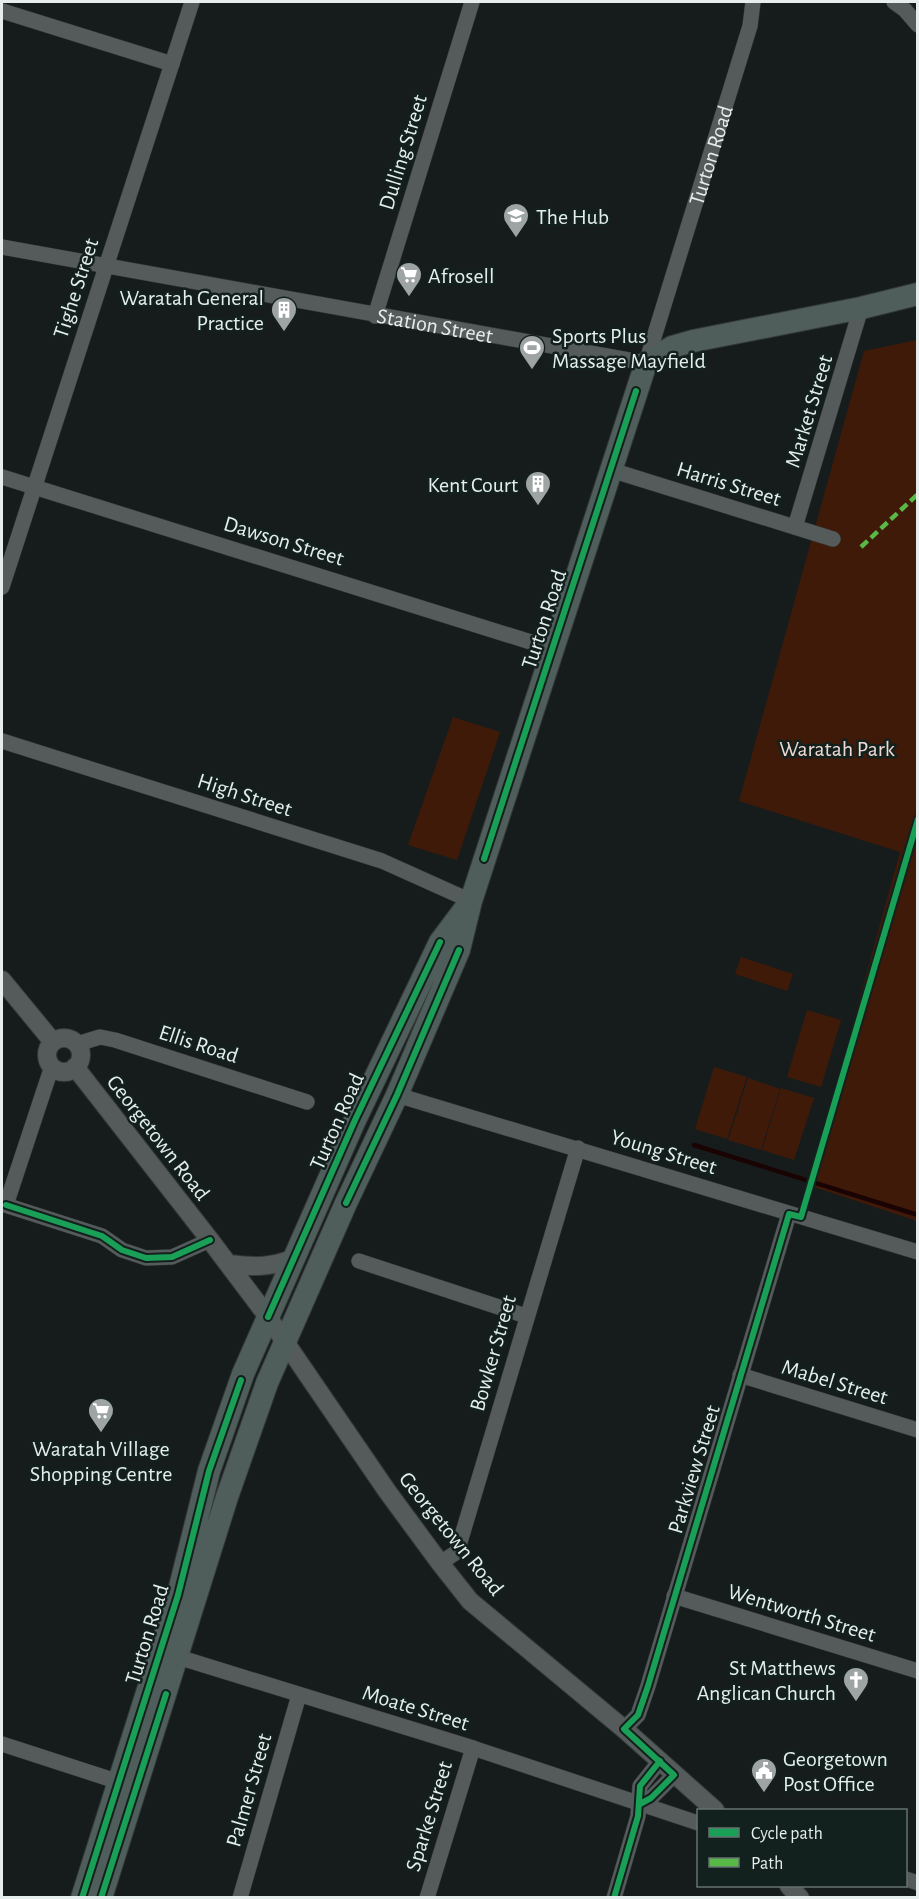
<svg xmlns="http://www.w3.org/2000/svg" width="919" height="1899" font-family="'Alegreya Sans',sans-serif">
<rect width="100%" height="100%" fill="#161c1c"/>
<!-- green -->
<path fill="#401a09" d="M917 340V1221L808 1185 900 852 739 801 864 351Z
M453 717 500 732 457 860 408 845Z
M741 957 793 974 787 991 735 974Z
M807 1010 841 1020 821 1087 787 1077Z
M714 1067 747 1077 727 1139 695 1129Z
M748 1078 780 1089 761 1150 728 1140Z
M781 1088 814 1098 794 1160 762 1150Z"/>
<g fill="none" stroke-linecap="round" stroke-linejoin="round">
<!-- stream -->
<path stroke="#1a0303" stroke-width="4.5" d="M694 1145 918 1215"/>
<defs>
<g id="minor">
<path d="M894 2 905 10 918 25"/>
<path d="M2 11 172 64"/>
<path id="s1" d="M2 247 646 363 750 26 753 2"/>
<path d="M375 316 472 2"/>
<path d="M611 470 833 539"/>
<path d="M2 477 553 649"/>
<path d="M795 527 861 308"/>
<path d="M2 587 192 2"/>
<path d="M2 741 382 861 471 901"/>
<path d="M77 1044 100 1037 115 1040 307 1102"/>
<path d="M397 1095 918 1252"/>
<path d="M2 1204 102 1236 122 1250 146 1258 172 1257 210 1240"/>
<path d="M6 1205 52 1066"/>
<path d="M359 1261 526 1316"/>
<path d="M740 1375 918 1430"/>
<path d="M440 1563 457 1552 578 1148"/>
<path d="M674 1596 918 1671"/>
<path d="M178 1657 473 1748 698 1823"/>
<path d="M624 1729 638 1715 648 1686 789 1214"/>
<path d="M2 1744 119 1782"/>
<path d="M640 1804 651 1798 674 1775"/>
<path d="M906 1879 918 1883"/>
<path d="M240 1898 299 1695"/>
<path d="M427 1898 473 1748"/>
<path d="M614 1898 638 1816 640 1786 660 1761"/>
</g>
<path id="tertiary" d="M2 980 53 1042
M47 1055a17 17 0 1 1 34 0a17 17 0 1 1-34 0Z
M75 1067 210 1240 268 1317 387 1491 440 1563 470 1601 624 1729 715 1810
M229 1264C252 1267 271 1268 294 1258
M789 1886 800 1898"/>
<path id="primary" d="M82 1898 178 1595 209 1471 243 1374 355 1120 421 982 440 942 464 910
M101 1898 227 1497 267 1383 346 1203 397 1095 459 950 471 901 646 363 672 347 693 341 861 308 918 294"/>
</defs>
<!-- minor casing -->
<use href="#minor" stroke="#333838" stroke-width="16"/>
<!-- tertiary casing -->
<use href="#tertiary" stroke="#333838" stroke-width="20"/>
<!-- primary casing -->
<use href="#primary" stroke="#333838" stroke-width="24"/>
<!-- minor -->
<use href="#minor" stroke="#555b5a" stroke-width="15"/>
<!-- tertiary -->
<use href="#tertiary" stroke="#555b5a" stroke-width="18"/>
<!-- primary -->
<use href="#primary" stroke="#4f5d5b" stroke-width="22"/>
<!-- quiet -->
<path stroke="#58b947" stroke-width="4.5" stroke-dasharray="9 4.5" stroke-linecap="butt" d="M861 547 918 494"/>
<defs>
<path id="cycleway" d="M484 859 636 391
M346 1203 397 1095 459 950
M6 1205 102 1236 122 1250 146 1258 172 1257 210 1240
M268 1317 355 1120 440 942
M640 1804 651 1798 674 1775 624 1729 638 1715 648 1686 789 1214 801 1217 918 819
M82 1898 178 1595 209 1471 241 1380
M101 1898 166 1694
M614 1898 638 1816 640 1786 660 1761"/>
</defs>
<!-- cycleway casing -->
<use href="#cycleway" stroke="#12201e" stroke-width="10"/>
<!-- cycleway -->
<use href="#cycleway" stroke="#1a9f57" stroke-width="6"/>
</g>
<!-- icons -->
<defs>
<symbol id="school-pin" viewBox="-11 -11 22 30"><path d="M0 17L-7.5 6A9.5 9.5 0 1 1 7.5 6Z" fill="#9da4a3" stroke="#12201e"/><path d="M0-5L7-2L0 1L-7-2ZM-4 1L0 2.5L4 1V4Q0 6-4 4Z" fill="#fff"/></symbol>
<symbol id="supermarket-pin" viewBox="-11 -11 22 30"><path d="M0 17L-7.5 6A9.5 9.5 0 1 1 7.5 6Z" fill="#9da4a3" stroke="#12201e"/><path d="M-6-5.5h2.5l.6 2H6L4.5 2H-2.5L-4.4-4H-6ZM-1.5 3.2a1.3 1.3 0 1 0 .1 0ZM3 3.2a1.3 1.3 0 1 0 .1 0Z" fill="#fff"/></symbol>
<symbol id="building-pin" viewBox="-11 -11 22 30"><path d="M0 17L-7.5 6A9.5 9.5 0 1 1 7.5 6Z" fill="#9da4a3" stroke="#12201e"/><path d="M-4-6H4V6H1V3H-1V6H-4ZM-2.5-4.3h1.7v1.8h-1.7ZM.8-4.3h1.7v1.8H.8ZM-2.5-1h1.7V.8h-1.7ZM.8-1h1.7V.8H.8Z" fill="#fff"/></symbol>
<symbol id="stadium-pin" viewBox="-11 -11 22 30"><path d="M0 17L-7.5 6A9.5 9.5 0 1 1 7.5 6Z" fill="#9da4a3" stroke="#12201e"/><path d="M0-5a6.5 5 0 1 0 0 10a6.5 5 0 1 0 0-10ZM-3.5-1.8h7v3.6h-7Z" fill="#fff"/></symbol>
<symbol id="church-pin" viewBox="-11 -11 22 30"><path d="M0 17L-7.5 6A9.5 9.5 0 1 1 7.5 6Z" fill="#9da4a3" stroke="#12201e"/><path d="M-1.2-6h2.4v3.5h3.3v2.4h-3.3V6h-2.4V-.1h-3.3v-2.4h3.3Z" fill="#fff"/></symbol>
<symbol id="civic-pin" viewBox="-11 -11 22 30"><path d="M0 17L-7.5 6A9.5 9.5 0 1 1 7.5 6Z" fill="#9da4a3" stroke="#12201e"/><path d="M-.6-6.5H3V-4.5H.6V-3L4-1V1h2V6H-6V1h2V-1L-.6-3ZM-1.2 2.5V6h2.4V2.5Z" fill="#fff"/></symbol>
</defs>
<g fill-rule="evenodd">
<use href="#school-pin" x="501" y="201" width="30" height="40"/>
<use href="#supermarket-pin" x="394" y="260" width="30" height="40"/>
<use href="#building-pin" x="269" y="295" width="30" height="40"/>
<use href="#stadium-pin" x="517" y="333" width="30" height="40"/>
<use href="#building-pin" x="523" y="469" width="30" height="40"/>
<use href="#supermarket-pin" x="86" y="1396" width="30" height="40"/>
<use href="#church-pin" x="841" y="1665" width="30" height="40"/>
<use href="#civic-pin" x="749" y="1756" width="30" height="40"/>
</g>
<g text-anchor="middle" stroke-width="5" stroke-linejoin="round" paint-order="stroke">
<!-- street labels -->
<g font-size="22" fill="#e5eeec" stroke="#12201e">
<text transform="translate(402 152) rotate(-73)" y="8">Dulling Street</text>
<text dy="8" stroke="none"><textPath href="#s1" startOffset="872">Turton Road</textPath></text>
<text transform="translate(75 288) rotate(-72)" y="8">Tighe Street</text>
<text dy="8" stroke="none"><textPath href="#s1" startOffset="440">Station Street</textPath></text>
<text transform="translate(808 411) rotate(-73)" y="8">Market Street</text>
<text transform="translate(729 483) rotate(17)" y="8">Harris Street</text>
<text transform="translate(284 540) rotate(17)" y="8">Dawson Street</text>
<text transform="translate(543 619) rotate(-72)" y="8">Turton Road</text>
<text transform="translate(245 794) rotate(18)" y="8">High Street</text>
<text transform="translate(199 1043) rotate(18)" y="8">Ellis Road</text>
<text transform="translate(336 1121) rotate(-66)" y="8">Turton Road</text>
<text transform="translate(159 1137) rotate(52)" y="8">Georgetown Road</text>
<text transform="translate(664 1151) rotate(17)" y="8">Young Street</text>
<text transform="translate(492 1353) rotate(-74)" y="8">Bowker Street</text>
<text transform="translate(835 1381) rotate(17)" y="8">Mabel Street</text>
<text transform="translate(693 1469) rotate(-73)" y="8">Parkview Street</text>
<text transform="translate(452 1533) rotate(51)" y="8">Georgetown Road</text>
<text transform="translate(802 1612) rotate(17)" y="8">Wentworth Street</text>
<text transform="translate(146 1634) rotate(-73)" y="8">Turton Road</text>
<text transform="translate(416 1707) rotate(17)" y="8">Moate Street</text>
<text transform="translate(248 1790) rotate(-74)" y="8">Palmer Street</text>
<text transform="translate(428 1816) rotate(-73)" y="8">Sparke Street</text>
</g>
<!-- poi labels -->
<g font-size="22" fill="#e5eeec" stroke="#12201e" text-anchor="start">
<text x="536" y="224">The Hub</text>
<text x="428" y="283">Afrosell</text>
<text x="264" y="305" text-anchor="end">Waratah General<tspan x="264" dy="25">Practice</tspan></text>
<text x="552" y="343">Sports Plus<tspan x="552" dy="25">Massage Mayfield</tspan></text>
<text x="518" y="492" text-anchor="end">Kent Court</text>
<text x="101" y="1456" text-anchor="middle">Waratah Village<tspan x="101" dy="25">Shopping Centre</tspan></text>
<text x="836" y="1675" text-anchor="end">St Matthews<tspan x="836" dy="25">Anglican Church</tspan></text>
<text x="783" y="1766">Georgetown<tspan x="783" dy="25">Post Office</tspan></text>
</g>
<!-- park labels -->
<g font-size="22" fill="#f1d9d0" stroke="#12201e">
<text x="837" y="756">Waratah Park</text>
</g>
</g>
<!-- border -->
<rect width="919" height="1899" fill="none" stroke="#e5eeec" stroke-width="6"/>
<!-- legend -->
<rect x="697" y="1809" width="210" height="78" fill="#12201e" stroke="#667270" stroke-width="1.5"/>
<rect x="709" y="1828" width="30" height="9" fill="#1a9f57" stroke="#667270" stroke-width="1.5"/>
<text x="751" y="1839" font-size="18" fill="#e5eeec">Cycle path</text>
<rect x="709" y="1858" width="30" height="9" fill="#58b947" stroke="#667270" stroke-width="1.5"/>
<text x="751" y="1869" font-size="18" fill="#e5eeec">Path</text>
</svg>
